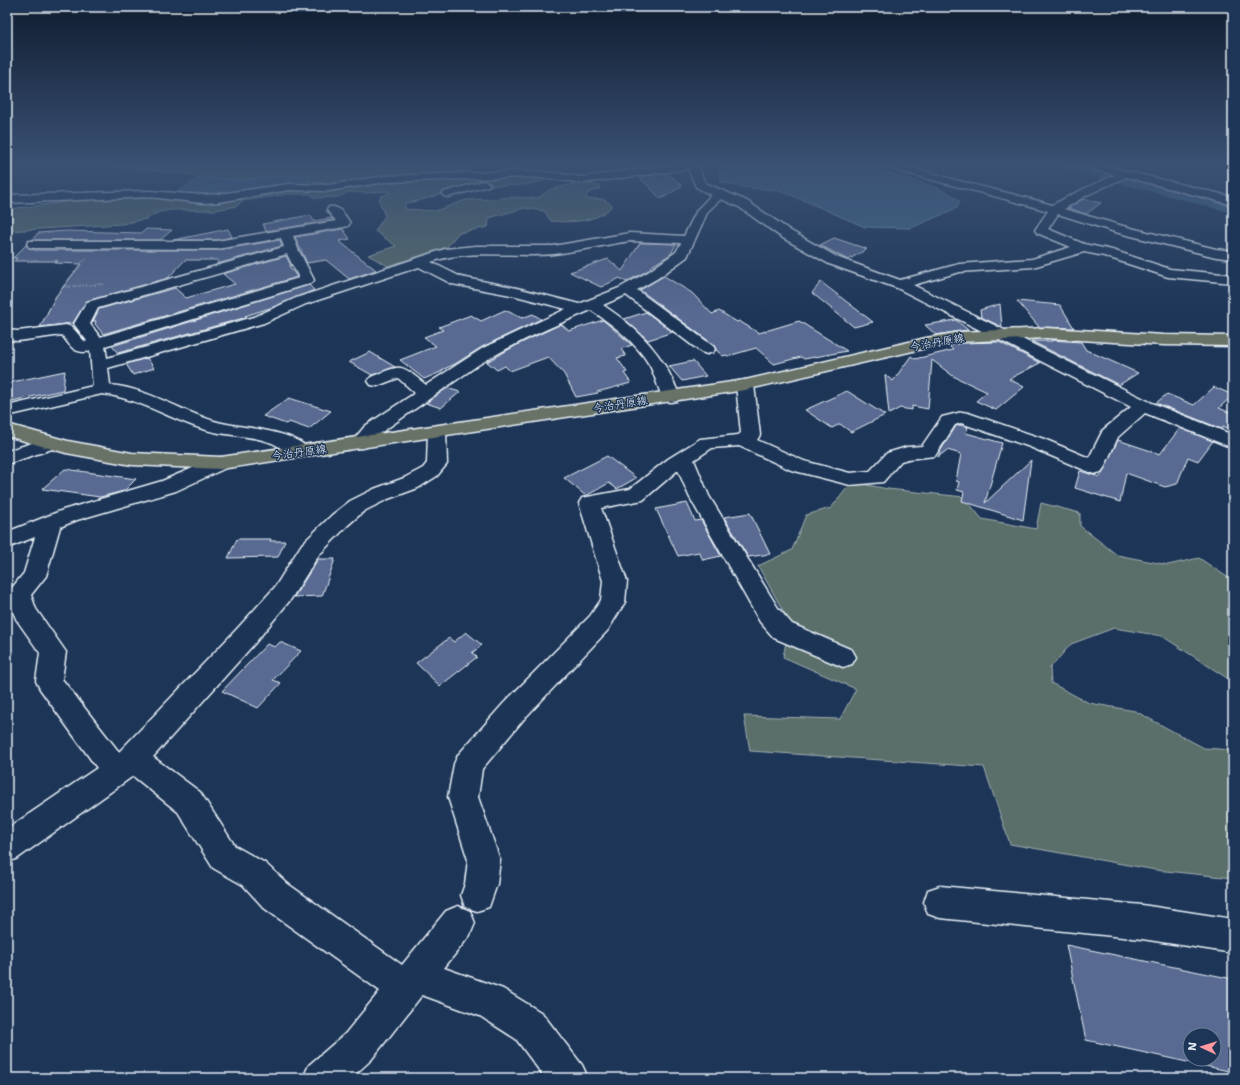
<svg xmlns="http://www.w3.org/2000/svg" width="1240" height="1085" font-family="'Shantell Sans','Klee One',sans-serif">
<rect width="100%" height="100%" fill="#1d3557"/>
<filter id="ink" filterUnits="userSpaceOnUse"><feTurbulence type="fractalNoise" baseFrequency=".025" numOctaves="2"/><feDisplacementMap in="SourceGraphic" scale="8" xChannelSelector="R" yChannelSelector="G"/><feConvolveMatrix kernelMatrix="1 2 1 2 8 2 1 2 1" color-interpolation-filters="sRGB"/></filter>
<g filter="url(#ink)">
<!-- green -->
<path fill="#5a6e6a" stroke="#a1b0b1" d="M109 164H475L469 168 462 177H544L545 181 525 185 473 186 444 193 418 201 405 203V209L435 211 466 200 493 199 510 197 538 198 549 190 573 184 589 183 600 186V189L588 193 585 199H603L612 205C601 222 570 223 551 221L544 211 524 208 489 218 488 227 458 233 447 247 388 266 368 255 396 246 375 231 385 216 379 200 381 196 390 193 386 191 366 193 349 192 338 197 314 198 311 194H288L242 201 237 206 215 210H171L159 212 146 219 122 224 7 231V210L10 209 81 200 163 198 243 182 202 180 194 175 112 166Z
M852 482 888 489 964 497 982 519 1036 529 1041 503 1080 513V526L1117 555 1168 565 1199 558 1233 581V625L1231 627 1233 629V677L1230 680 1162 636 1114 628 1071 644 1050 668 1051 683 1089 703 1135 711 1204 748 1233 750V878L1156 870 1010 844 984 767 750 751 744 716 840 719 856 689 783 657 790 623 758 566 792 550 806 515 831 508Z"/>
<!-- water -->
<path fill="#426b89" stroke="#84a1b5" d="M723 164H861C882 173 949 186 960 202L957 208 911 228 865 227 791 195 776 190 741 187 721 182 719 166Z
M301 175 311 177 307 181 323 183 324 186 223 196 174 194 199 178 245 180Z"/>
<g fill="none" stroke-linecap="round" stroke-linejoin="round">
<!-- river -->
<path fill="#426b89" fill-rule="evenodd" d="M1060 164H1087L1233 201V213L1062 168Z"/>
</g>
<!-- building -->
<path fill="#586a91" stroke="#e8f1f8" fill-rule="evenodd" d="M668 173 682 186 661 199 639 177Z
M1083 199 1101 203 1086 214 1068 208Z
M310 215 314 221 331 218 333 220 266 231 263 224Z
M146 229 172 230 160 240H32L38 233 67 231 142 233Z
M228 229 232 237 217 240H173Z
M343 229 350 239 339 241 376 270 349 279 326 260 307 263 295 237Z
M834 238 867 249 848 260 820 245Z
M280 240 282 246 217 264 218 260H185L168 278 87 301 73 323 40 327 56 296 81 264 55 263 58 261H14L17 258H13L26 245 29 248 34 250H217Z
M640 243 676 244 671 254 650 267 651 268 647 271 626 282 620 278 601 287 570 272 608 259 622 271Z
M286 256 291 266H289L297 277 103 334 95 324 96 321H93L99 309 175 288 186 298 235 284 223 274Z
M664 276 692 293 712 314 719 311 737 322 739 321 759 333 799 321 847 351 804 359 801 357 774 364 756 348 728 356 726 355 723 356 716 350 714 345 640 290Z
M821 282 873 322 854 327 812 293Z
M309 285 314 290 273 307 245 316 247 317 118 353 112 346Z
M1017 301 1060 305 1074 328 1039 327Z
M1000 304 1002 327 981 317 980 310Z
M505 310 522 318 533 314 541 319 482 347 455 364 442 370 443 371 424 379 400 360 436 346 424 337 443 330 439 327 471 315 481 321Z
M646 312 673 332 648 340 624 319Z
M603 320 632 345 621 349 626 356 617 358 627 372 624 373 631 383 597 392 598 393 576 397 564 374 548 357 510 371 505 366 497 370 487 362 520 343 561 324 569 331Z
M956 320 968 330 936 335 925 325Z
M1051 340 1081 342 1086 350 1138 373 1119 385 1031 341H1052Z
M999 342 1040 363 1009 379 1024 387 996 410 976 401 987 392 953 376 932 360 928 409 912 406V410L900 408 889 414 885 375 893 381 911 356 915 359 953 350 949 346 960 343Z
M370 352 395 367 372 375 349 362Z
M147 358 154 368 133 375 126 364Z
M693 361 706 376 682 381 669 366Z
M65 371 63 390 7 402V383Z
M1214 387 1233 395 1219 408 1233 414V431L1223 426 1222 429 1156 403 1167 394 1194 405Z
M447 388 460 392 441 408 426 403Z
M847 391 885 415 851 432 840 424 832 428 805 410Z
M289 398 331 411 309 429 289 422 286 424 263 416Z
M961 425 968 427 966 433 1002 443 985 503 1031 460 1023 520 962 501 964 492 957 490 959 482 956 481 961 454 947 450 938 457 941 450 956 426Z
M1180 428 1213 441 1198 461 1188 457 1177 484 1165 487 1126 473 1120 502 1075 488 1080 471 1100 477 1118 440 1160 454Z
M607 456 636 478 617 489 609 483 586 496 564 478Z
M65 469 136 479 124 491 100 497 42 489Z
M687 503 695 521 701 520 721 556 703 560 699 552 678 556 656 509Z
M750 513 770 554 748 557 724 517Z
M237 539H271L270 541H285L278 557 228 558Z
M318 559H335L322 596 294 597Z
M466 632 482 645 472 653 477 657 440 686 416 663 449 638 454 642Z
M280 642 301 651 273 680 281 683 258 708 222 691 267 644 275 647Z
M1066 945 1233 979V1072L1086 1040ZM1190 1035H1214V1059H1190Z"/>
<g fill="none" stroke-linecap="round" stroke-linejoin="round">
<defs>
<path id="minor" d="M677 164H697L705 183 747 201 791 231 839 258 900 280 959 264 1032 259 1071 247 1037 233 1035 230 1048 211C993 195 937 182 881 166L880 164C908 164 936 175 963 182 993 190 1023 196 1052 205L1079 191 1115 175 1082 166 1081 164H1098L1233 197V205L1126 177 1087 195 1064 209 1123 226 1216 249 1233 251V259L1216 257 1115 232 1058 214 1048 229 1084 244 1112 250 1170 269 1233 275V283L1168 277 1104 256 1084 252 1033 267 960 272 913 285 1152 403 1233 435V448L1145 413 1118 437 1104 468 1101 472 1094 474 1030 447 961 423 955 425 935 456 908 459 901 461 883 482 850 485 791 470 739 446 712 448 694 460 709 496 778 608 792 624 852 650 856 657 852 664 843 667 774 638 760 622 689 496 678 470 643 500 601 508 627 581 625 602 608 630 523 720 482 769 478 797 500 860 497 884 489 907 477 911 465 907 461 895 465 884 468 860 448 797 454 764 458 755 503 704 590 616 601 600 603 581 579 503 582 498 630 489 668 459 700 439 738 435 741 433 736 385 739 381 745 380 751 381 754 385 760 435 757 440 804 461 850 473 870 471 887 453 907 447 922 446 942 417 962 412 968 413 1044 439 1089 458 1103 430 1131 407 897 288 829 264 781 237 739 207 721 199 708 211 687 257 658 278 637 290 713 346 715 349 713 352 707 354 701 352 626 295 603 305C640 330 664 354 680 397L677 401 671 402 665 401C658 391 656 377 650 366 636 342 613 325 591 310 553 326 514 343 478 365L379 434C370 444 368 451 354 447L351 443 365 426 415 393 398 378 377 386 371 385 368 381 371 377C403 364 399 363 426 385L483 348 566 309 516 296 452 284 419 267 306 304 264 323 108 368 110 385C146 388 179 410 214 421 231 426 250 427 268 431 282 434 302 439 311 452L308 456C293 460 285 449 272 443 251 435 227 436 206 430 171 420 139 398 102 394L7 416V406L93 386 90 351C74 355 71 346 62 335L18 341 7 340V330L18 331 66 325 72 327 85 342 87 341 74 324 87 302 284 247 281 238 217 249 34 248 29 247 27 244 29 241H217L336 221 327 210 329 207C339 205 345 215 350 223L348 226 344 227 293 236 298 249 314 280 312 283 105 346 107 358 254 317 296 298 445 249 476 246H553L630 233 684 236 697 210 711 195 696 187 688 169 583 183 546 178 521 177 385 182 328 191 289 190 219 202 203 203 149 197 7 203V195L149 191 203 195 219 194 289 184 328 185 385 176 521 171 546 172 583 177ZM630 241 681 243 676 252 648 272 619 288 579 304 517 288 461 277 431 262C471 248 513 258 554 254 579 251 605 245 630 241ZM287 254 299 278 100 337 90 324 98 308Z
M484 181 490 184 488 186 448 197 444 196 442 194 444 192Z
M437 426 444 428 446 432 447 464 437 476 418 488 388 499 364 511 348 525 318 556 291 599 254 644 153 757 200 792 235 846 265 863 288 884 402 965 446 911 458 906 470 911 475 923 470 935 444 968 503 989 542 1013 582 1065 588 1078H545L516 1039 480 1016 422 995 371 1060 351 1078H303L309 1065 345 1034 380 991 264 908 243 885 213 868 178 812 133 776 18 858 7 863V829L97 768 40 689 36 681 40 653 16 619 7 594 24 573 35 537 7 548V532L63 510 162 481 214 459 221 457 228 459 231 463 228 467 176 491 77 520 60 527 46 576 31 595 36 609 66 652 62 679 119 752 236 630 275 587 302 544 332 515 350 501 374 489 404 478 423 468 427 463 428 432 430 428Z
M51 437 58 439 61 443 58 447 7 464V451Z
M940 886 1142 905 1233 919V953L1142 939 940 918 928 914 924 902 928 890Z"/>
<path id="major" d="M1046 328 1164 335 1233 336V346L1164 345 1046 338 960 342 926 348 745 390 221 469 132 465 66 453 7 436V424L68 441 132 453 221 457 745 380 926 338 960 332Z"/>
</defs>
<!-- minor casing -->
<use href="#minor" stroke="#e8f1f8" stroke-width="3"/>
<!-- major casing -->
<use href="#major" stroke="#e8f1f8" stroke-width="3"/>
<!-- path-far1 -->
<path stroke="#e8f1f8" stroke-width="1.5" stroke-dasharray="0.5 1.5" stroke-linecap="butt" d="M78 268 82 262 87 259"/>
<!-- path -->
<path stroke="#e8f1f8" stroke-width="2" stroke-dasharray="0.5 2" stroke-linecap="butt" d="M78 267 63 287 104 284"/>
<!-- minor -->
<use href="#minor" fill="#1d3557" fill-rule="evenodd"/>
<!-- major -->
<use href="#major" fill="#697266" fill-rule="evenodd"/>
</g>
</g>
<!-- sky -->
<linearGradient id="sky" x2="0" y2="1"><stop stop-color="#101d30"/><stop offset="0.52" stop-color="#3a5174"/><stop offset="1" stop-color="#3a5174" stop-opacity="0"/></linearGradient>
<rect width="1240" height="316" fill="url(#sky)"/>
<g text-anchor="middle" stroke-width="3" stroke-linejoin="round" paint-order="stroke">
<!-- street labels -->
<g font-size="11" fill="#e8f1f8" stroke="#1d3557">
<text transform="translate(937 342) rotate(-10)" y="4">今治丹原線</text>
<text transform="translate(620 404) rotate(-9)" y="4">今治丹原線</text>
<text transform="translate(299 452) rotate(-8)" y="4">今治丹原線</text>
</g>
</g>
<!-- margin -->
<rect width="1240" height="1085" fill="none" stroke="#1d3557" stroke-width="24"/>
<rect x="12" y="12" width="1216" height="1061" fill="none" stroke="#e8f1f8" stroke-width="1.5" filter="url(#ink)"/>
<!-- north arrow -->
<g transform="translate(1202 1047) rotate(274)"><circle r="19" fill="#1d3557" stroke="#6e8097"/>
<path d="M0-3L7 15L0 10L-7 15Z" fill="#ff9aa2"/>
<text y="-6" font-size="11" font-weight="bold" text-anchor="middle" fill="#e8f1f8">N</text>
</g>
</svg>
